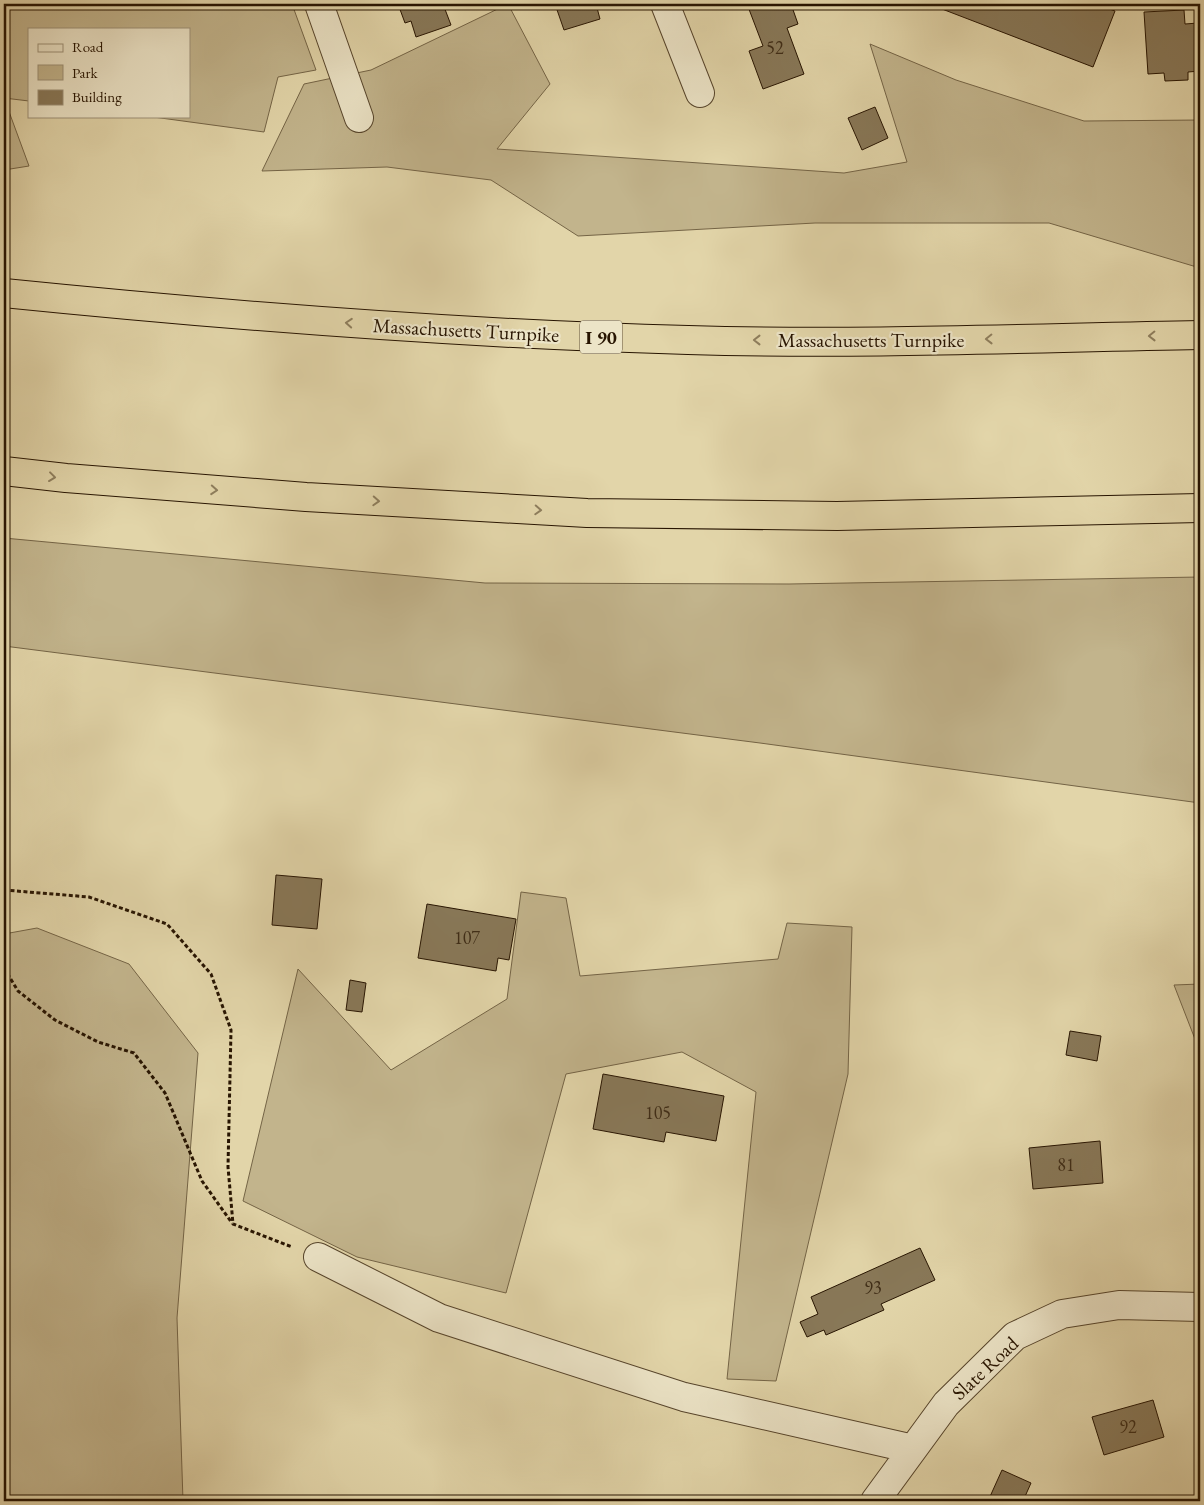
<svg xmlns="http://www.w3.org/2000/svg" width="1204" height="1505" font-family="'EB Garamond',serif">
<rect width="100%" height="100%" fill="#e2d5a9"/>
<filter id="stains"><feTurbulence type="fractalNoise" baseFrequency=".004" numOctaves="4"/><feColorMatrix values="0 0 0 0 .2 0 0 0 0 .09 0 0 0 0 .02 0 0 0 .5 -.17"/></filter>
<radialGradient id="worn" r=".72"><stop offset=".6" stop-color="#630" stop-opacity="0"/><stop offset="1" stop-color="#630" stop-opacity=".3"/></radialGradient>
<!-- green -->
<path fill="#c2b48c" stroke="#746446" d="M4 4H292L316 70 278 77 264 132 146 116H189V29H29V101L4 98 29 166 4 170Z
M508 4 550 84 497 149 844 173 907 162 870 44 956 80 1084 121 1200 120V268L1049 223H815L578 236 491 180 387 167 262 171 304 84 371 70Z
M4 538 485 583 789 584 1200 577V803L760 743 4 646Z
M521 892 566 898 580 976 778 959 787 923 852 927 848 1074 776 1381 727 1379 756 1092 682 1052 566 1074 506 1293 357 1257 243 1201 298 969 391 1070 507 999Z
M37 928 129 964 198 1053 177 1318 183 1501H4V934Z
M1200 984V1052L1174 985Z"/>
<!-- building -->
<path fill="#887858" stroke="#271401" d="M398 4H443L451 25 416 37 411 21 405 23Z
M555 4H596L600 19 564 30Z
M747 4H791L798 24 787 28 804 74 763 89 749 51 763 46Z
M929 4H1055L1069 9 1071 4H1096L1115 11 1093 67Z
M1198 9H1200V71L1188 72V80L1165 81 1164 73 1148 74 1144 12 1184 10 1185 24 1198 23Z
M875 107 888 138 862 150 848 118Z
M276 875 322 879 317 929 272 925Z
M427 904 516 919 509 960 498 958 496 971 418 958Z
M350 980 366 983 362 1012 346 1010Z
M1070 1031 1101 1036 1097 1061 1066 1055Z
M603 1074 724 1096 716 1141 666 1132 664 1142 593 1129Z
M1100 1141 1103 1183 1033 1189 1029 1148Z
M920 1248 935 1280 881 1304 884 1310 826 1335 824 1330 807 1337 800 1322 818 1314 811 1297Z
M1153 1400 1164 1437 1104 1455 1092 1417Z
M1002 1470 1031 1483 1023 1501H988Z"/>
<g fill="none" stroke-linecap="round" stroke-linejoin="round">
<defs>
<path id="minor" d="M319 4 359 118
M665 4 700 93
M318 1257 439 1318 684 1397 913 1449
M875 1501 946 1404 1015 1336 1062 1314 1119 1305 1200 1307"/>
<path id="highway" d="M4 293C231 316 460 334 688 340 859 345 1030 338 1200 335
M4 471 66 478 306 497 587 513 837 516 1200 508"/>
</defs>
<!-- minor casing -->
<use href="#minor" stroke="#56442b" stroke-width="30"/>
<!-- highway casing -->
<use href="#highway" stroke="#271401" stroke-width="30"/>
<!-- path -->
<path stroke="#271401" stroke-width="3" stroke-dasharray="4 2.5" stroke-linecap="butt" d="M4 890 89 897 167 924 211 974 231 1030 228 1167 233 1224 292 1247
M4 968 18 991 55 1020 98 1042 134 1053 165 1093 202 1181 232 1223"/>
<!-- minor -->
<use href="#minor" stroke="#ece4c7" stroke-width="28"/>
<!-- highway -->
<use href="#highway" stroke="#e2d5a9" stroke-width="28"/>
</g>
<!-- one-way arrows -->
<defs><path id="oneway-chevron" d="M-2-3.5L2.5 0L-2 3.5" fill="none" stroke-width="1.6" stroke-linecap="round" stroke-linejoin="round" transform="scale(1.25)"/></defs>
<g stroke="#8e7e5d">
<use href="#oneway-chevron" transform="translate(349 323) rotate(-176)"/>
<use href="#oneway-chevron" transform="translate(1152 336) rotate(179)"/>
<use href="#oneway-chevron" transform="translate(989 339) rotate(179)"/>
<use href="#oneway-chevron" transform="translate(757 340) rotate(-180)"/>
<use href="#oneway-chevron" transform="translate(52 477) rotate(7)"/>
<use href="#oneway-chevron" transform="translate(214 490) rotate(4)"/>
<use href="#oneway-chevron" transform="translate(376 501) rotate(3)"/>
<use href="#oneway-chevron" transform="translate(538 510) rotate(3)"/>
</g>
<g text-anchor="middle" stroke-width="4.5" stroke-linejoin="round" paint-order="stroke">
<!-- number labels -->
<g font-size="18" fill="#3f2d17">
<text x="775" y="54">52</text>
<text x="467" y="944">107</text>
<text x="658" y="1119">105</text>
<text x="1066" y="1171">81</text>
<text x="873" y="1294">93</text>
<text x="1128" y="1433">92</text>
</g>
<!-- shield labels -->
<rect fill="#ece4c7" stroke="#62523c" stroke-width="1" x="580" y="320.5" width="42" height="33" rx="4"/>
<g font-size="19" font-weight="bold" fill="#271401">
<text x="601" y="344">I 90</text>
</g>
<!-- street labels -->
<g font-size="20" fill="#271401" stroke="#ece4c7">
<text transform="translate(466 330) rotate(3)" y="7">Massachusetts Turnpike</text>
<text x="871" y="347">Massachusetts Turnpike</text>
<text transform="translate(985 1368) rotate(-43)" y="7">Slate Road</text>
</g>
</g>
<!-- margin -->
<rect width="1204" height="1505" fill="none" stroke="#e2d5a9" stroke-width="20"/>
<rect x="5" y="5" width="1194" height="1495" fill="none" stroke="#271401" stroke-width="2.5"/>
<rect x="10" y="10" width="1184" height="1485" fill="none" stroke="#271401"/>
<!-- legend -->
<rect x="28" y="28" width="162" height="90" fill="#ece4c7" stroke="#9d9178"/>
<rect x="38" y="44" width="25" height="8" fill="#ece4c7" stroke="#9d9178"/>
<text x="72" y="52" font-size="15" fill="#271401">Road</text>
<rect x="38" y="65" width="25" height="15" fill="#c2b48c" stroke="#9d9178"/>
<text x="72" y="78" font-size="15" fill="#271401">Park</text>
<rect x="38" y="90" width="25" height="15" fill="#887858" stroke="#9d9178"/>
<text x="72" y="102" font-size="15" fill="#271401">Building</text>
<rect width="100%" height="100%" filter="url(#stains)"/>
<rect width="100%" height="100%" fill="url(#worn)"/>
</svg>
